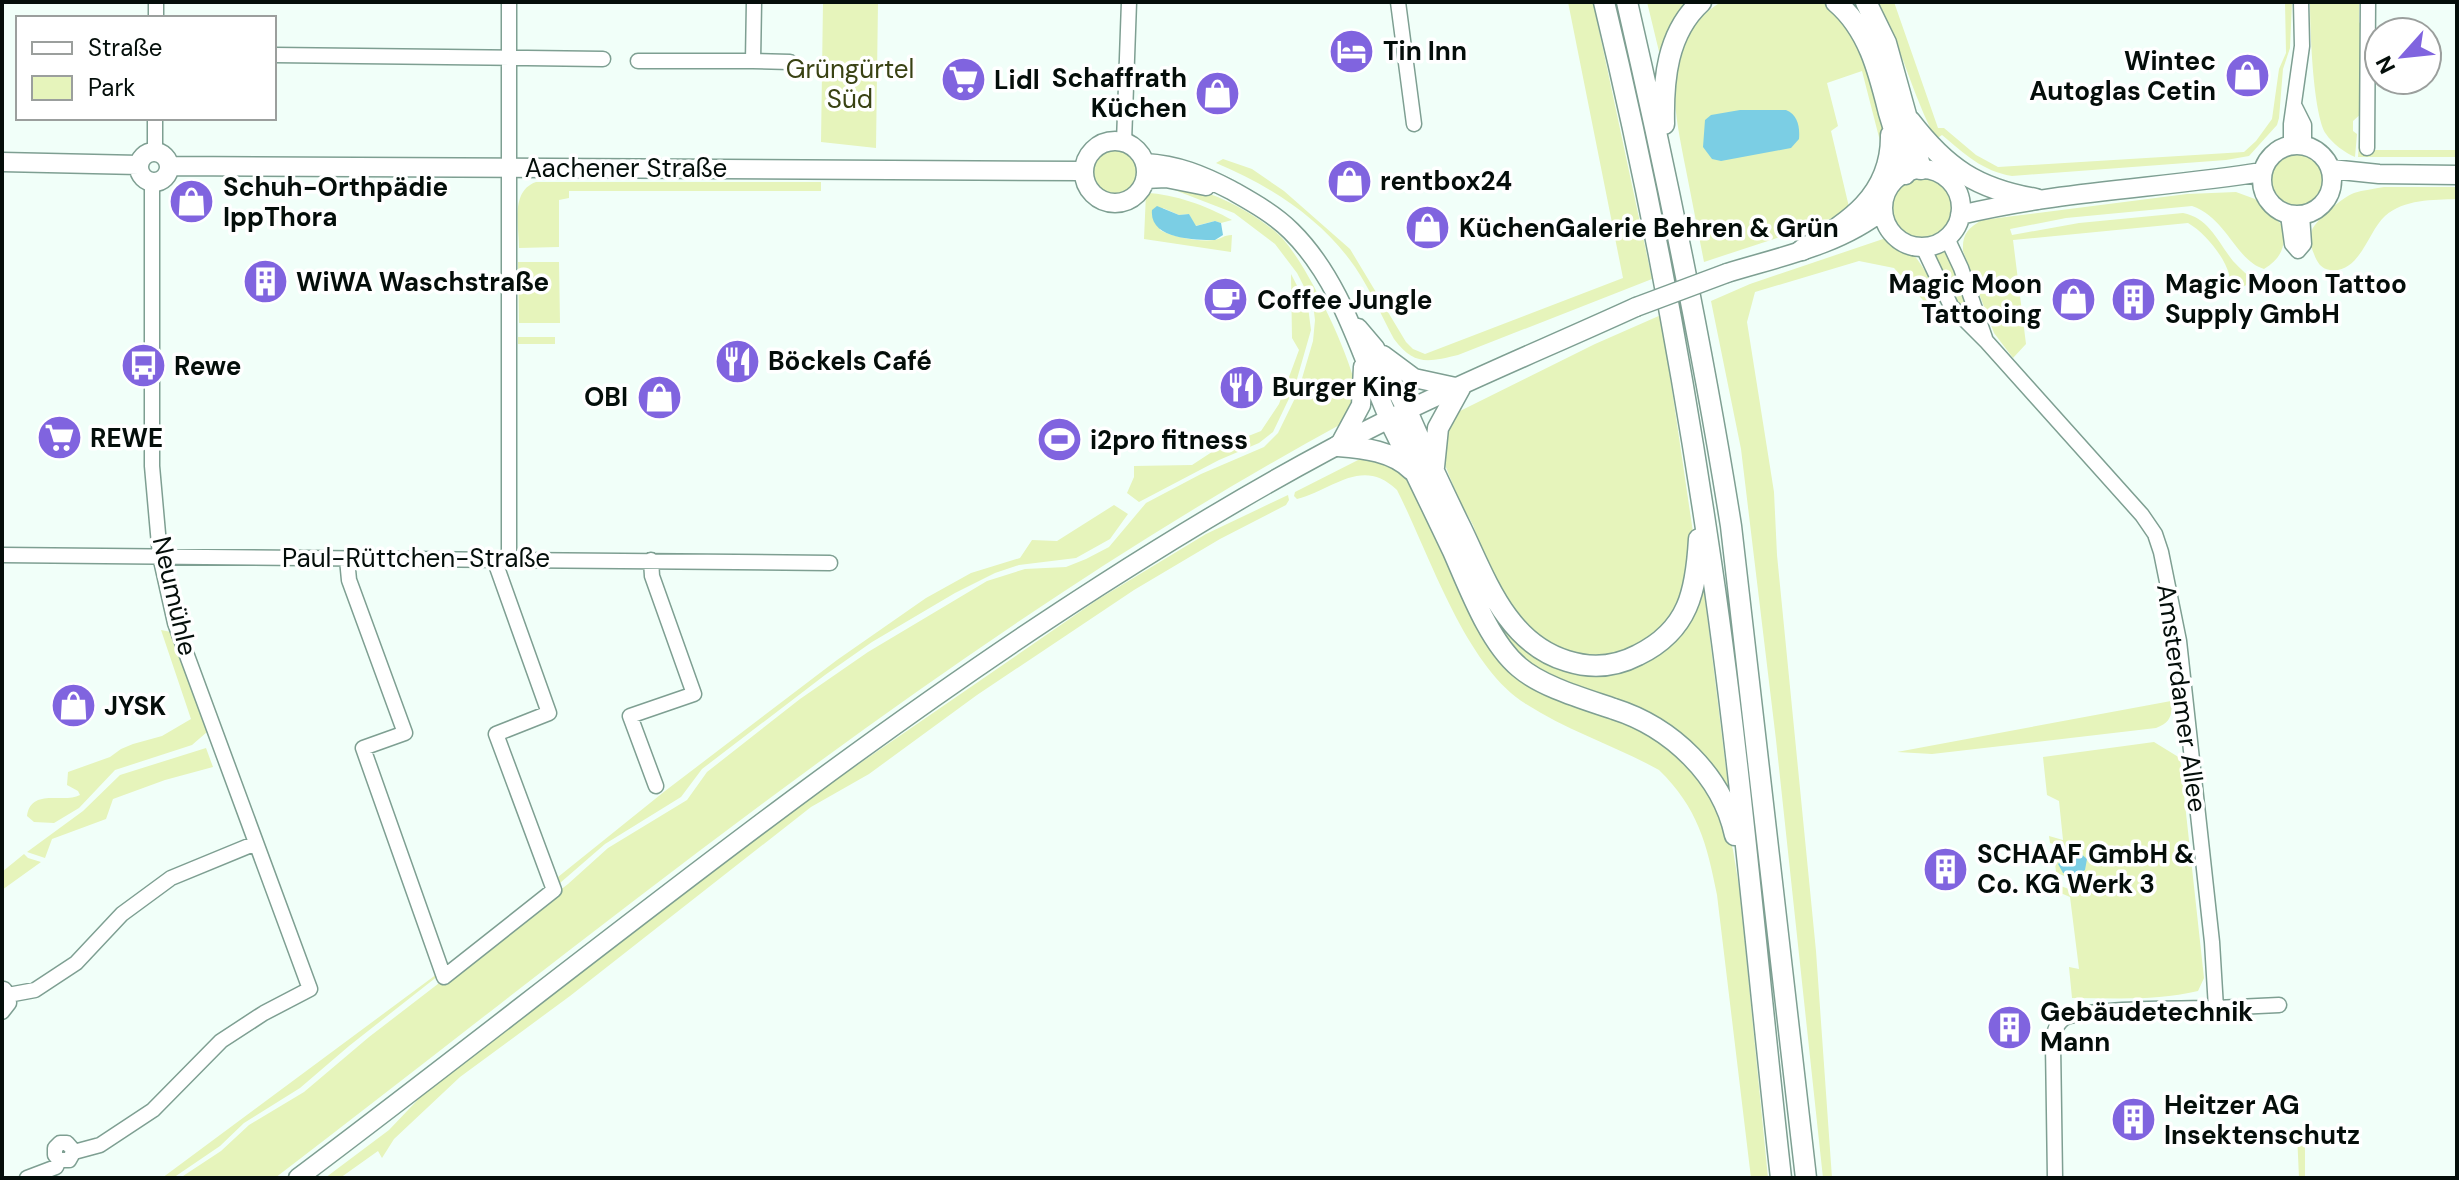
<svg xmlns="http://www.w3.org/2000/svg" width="2459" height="1180" font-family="'DM Sans',sans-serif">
<rect width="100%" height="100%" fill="#f1fff9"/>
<!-- green -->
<path fill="#e6f4bb" d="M823 2H878L876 148 821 142Z
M1568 2H1593L1652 279 1458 355C1428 362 1414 366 1394 339 1381 315 1370 289 1355 267 1322 219 1269 185 1216 163L1223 159 1252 169 1284 191 1350 249 1406 342 1413 349 1425 354 1623 278Z
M1647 2H1694L1663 68Z
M1721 2C1738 2 1816 0 1826 4 1863 23 1878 104 1885 142L1881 145 1862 71 1827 83 1838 126 1831 131 1849 207 1837 216 1810 227 1704 262C1698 231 1692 201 1686 170 1674 108 1657 42 1721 2Z
M1876 2H1894L1938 128H1944L1976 155 1998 167 2244 152 2256 141 2272 119 2279 69 2286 53 2285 2H2292L2290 48 2283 69 2279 118 2277 125 2249 156 2226 160 2012 176C1982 171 1965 154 1942 135L1936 139C1912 95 1902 45 1876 2Z
M2310 2H2359V22L2363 27V112L2353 121V131L2357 134 2355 157C2345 153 2332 143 2326 134 2313 115 2310 28 2310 2Z
M2359 140H2363V150H2457V157H2358Z
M1090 170a24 24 0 1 1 48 0a24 24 0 1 1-48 0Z
M2267 180a30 30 0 1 1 60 0a30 30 0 1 1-60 0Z
M1890 209a32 32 0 1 1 64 0a32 32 0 1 1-64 0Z
M536 182H821V191H569V198L559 200V247L519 248C519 226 510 191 536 182Z
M1173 183C1209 190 1251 210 1278 234 1304 257 1350 354 1356 389 1358 401 1349 412 1343 423 960 632 621 913 275 1178H180L221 1151 249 1125 304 1092 369 1037 568 884 608 848 687 800 707 772 800 699 868 652 987 581 1025 569 1066 567 1086 559 1109 547 1146 503 1201 474 1264 447 1278 433 1298 392 1313 341 1315 320 1313 304 1297 273 1275 244 1234 213 1172 189Z
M2384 187H2457V199C2433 200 2404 199 2385 216 2368 231 2360 274 2330 270 2321 269 2317 262 2314 254 2310 245 2309 239 2312 230 2316 220 2343 197 2354 193 2363 190 2374 189 2384 187Z
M2236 192 2255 199 2283 226C2286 246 2282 258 2264 269 2235 260 2227 218 2192 206L2066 218 2010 229 2012 235 2079 223 2183 213C2209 218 2218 242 2233 261 2240 269 2249 276 2257 283L2248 284 2230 294C2230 288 2230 280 2229 274 2224 256 2204 232 2188 223L2013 240 2026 344 2013 358 1994 333 1963 251C1962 234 1968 228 1982 220L2187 194Z
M1146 193C1175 194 1207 206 1232 220L1221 223 1215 221 1195 226 1189 214 1179 215 1163 208 1160 230C1173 237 1199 242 1214 240 1222 239 1223 235 1232 235L1231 252 1144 239Z
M1883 239C1914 240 1929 278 1941 302L1931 309 1894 268 1859 261 1755 292 1747 322 1774 492 1777 555 1816 951 1832 1178H1823L1776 740 1741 449 1711 301 1750 284Z
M1947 249 1976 325 1955 303 1931 253Z
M518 262H559L560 323H519Z
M1291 274 1308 307 1311 330 1295 386 1273 432 1259 443 1219 460 1139 502 1127 493 1134 477V466L1192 465 1218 448 1261 431 1279 404 1299 350 1292 338Z
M1661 315 1695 546 1687 596 1653 641 1619 659H1585L1525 632 1489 571 1473 525 1459 500 1441 455 1450 422 1458 412 1595 344Z
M518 337H555V344H518Z
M1364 457 1402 466 1504 658 1656 734 1678 750 1722 811 1733 850 1740 893 1768 1178H1751L1717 895C1707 844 1698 808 1659 770 1616 746 1568 731 1526 704 1465 666 1430 555 1397 490 1362 456 1333 490 1297 499L1294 496 1295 492Z
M1426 471 1523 648 1545 662 1592 675 1624 672 1651 658 1703 582 1731 809 1700 759 1544 678 1501 640Z
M1288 495 1289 500 1286 505 1220 539 1134 590 977 695 869 774 811 807 570 996 460 1077 394 1139 382 1158 378 1151 340 1178H325L389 1130 428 1089 731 852 1097 600 1206 534Z
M1114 505 1128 514 1110 539 1076 558 1019 565 995 573 955 593 872 642 825 675 702 769 681 797 605 844 560 883 558 877 665 791 837 660 926 598 971 573 1020 558 1032 540 1057 541Z
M161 630 171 632 207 732 192 745 115 770 79 808 54 823 34 822 27 816C31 787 64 804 80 795L78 791 67 785 68 772 110 757 121 749 133 744 162 736 191 719Z
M2171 701C2173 715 2170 723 2156 728L1932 754 1897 752Z
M2154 742 2180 758 2204 978 2198 991C2157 1001 2115 998 2072 998L2069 967 2079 969 2070 897 2056 891 2055 884 2069 889 2068 878 2056 872 2054 855 2065 859 2064 848 2050 843 2049 836 2063 840 2059 801 2047 795 2043 757Z
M206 748 213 767 165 780 113 799 106 819 52 839 45 858 27 852 83 811 120 775Z
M24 854 28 858 41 862 2 890V872Z
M545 887 547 890 349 1046 300 1088 244 1123 220 1146 173 1178H162L437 974Z
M2305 1132V1178H2299L2297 1133Z"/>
<!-- water -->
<path fill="#7bcee4" d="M1740 110H1786C1798 115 1800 127 1799 139L1791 148 1721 161 1712 159 1703 147 1705 120 1711 115Z
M1157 206 1179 215 1189 214 1196 226 1215 221 1221 223 1223 235 1215 240C1194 240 1149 239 1152 210Z
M2079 852 2087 859 2085 870 2072 876 2063 873 2058 864 2061 861 2070 862Z"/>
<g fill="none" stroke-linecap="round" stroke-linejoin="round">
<defs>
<path id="minor" d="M754 2 753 61 790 62
M1398 2 1414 124
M156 18V2
M274 55 603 59
M638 61H753
M2295 107 2304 125V145
M1124 142 1129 2
M2291 145V124L2302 46 2301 2
M2367 148 2368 2
M155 151V118
M2288 215 2292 244 2298 251 2304 244 2302 215
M1947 238 1961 268 1985 338
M1923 247 1951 306 1987 342 2142 515 2155 534 2161 552 2179 641 2212 942 2216 1008 2279 1005
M2 555 830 563
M347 559 349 580 405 733 363 748 444 977 554 890 496 734 549 713 494 559
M509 559V2
M651 560 652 576 694 694 630 716 656 786
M8 995 35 990 76 963 122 914 171 878 256 843
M2 1012 9 1003 8 995 4 989
M74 1152 100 1145 153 1110 221 1041 264 1013 310 989 175 623 160 556 152 466V182
M27 1178 56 1167 59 1160H69L74 1151 67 1143H60L55 1148V1155L59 1160
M2055 1178 2053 1044C2054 1036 2054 1027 2061 1021 2074 1007 2191 1009 2216 1008"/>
<path id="major" d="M1084 172a31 31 0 1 1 62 0a31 31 0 1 1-62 0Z
M2262 180a35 35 0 1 1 70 0a35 35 0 1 1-70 0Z
M139 167a15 15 0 1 1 30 0a15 15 0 1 1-30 0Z
M2 162 139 165
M1145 163C1178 165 1202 175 1231 190 1252 202 1274 214 1291 231 1342 281 1361 356 1389 419
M170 166 1083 171
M2331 169 2379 174 2457 175
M1883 208a39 39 0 1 1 78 0a39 39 0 1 1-78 0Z
M1145 179 1166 178 1206 186
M1960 215C2059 191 2162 188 2262 172
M1727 273C1779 257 1840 245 1883 210
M1358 328 1375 348 1407 411
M1383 355 1414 378 1460 388
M1340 444 1361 405 1363 367
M298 1178C564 978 820 765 1101 585 1193 526 1288 469 1387 420 1468 380 1553 345 1636 307"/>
<path id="highway" d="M1604 2C1647 180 1681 360 1708 542 1740 753 1757 966 1781 1178
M1627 2C1667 176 1703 350 1731 526L1806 1178
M1836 2C1869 30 1879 73 1889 113 1895 133 1902 153 1905 174
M1866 2 1886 43 1921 169
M1910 121C1946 168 1977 189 2036 199
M1664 124C1663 80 1667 33 1701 2
M1802 250C1848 224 1892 195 1891 135
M1407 411C1424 451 1442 489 1461 528 1486 580 1507 643 1567 661 1592 669 1615 667 1638 655 1689 630 1696 591 1699 539
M1389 419C1411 463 1432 507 1453 551 1469 587 1489 642 1519 667 1542 687 1585 699 1614 709 1671 727 1722 775 1735 835
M1338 446C1364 448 1393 451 1412 470
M1434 467 1438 428 1460 388"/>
</defs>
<!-- minor casing -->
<use href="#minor" stroke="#7e9f92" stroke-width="17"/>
<!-- major casing -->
<use href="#major" stroke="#7e9f92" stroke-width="21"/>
<!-- highway casing -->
<use href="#highway" stroke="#7e9f92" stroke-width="23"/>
<!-- minor -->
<use href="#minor" stroke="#fff" stroke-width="14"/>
<!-- major -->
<use href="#major" stroke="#fff" stroke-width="18"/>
<!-- highway -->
<use href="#highway" stroke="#fff" stroke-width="20"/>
<defs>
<path id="major-bridge" d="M1636 307 1727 273"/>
</defs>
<!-- major-bridge casing -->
<use href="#major-bridge" stroke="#7e9f92" stroke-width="21" stroke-linecap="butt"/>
<!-- major-bridge -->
<use href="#major-bridge" stroke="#fff" stroke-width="18"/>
</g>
<!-- icons -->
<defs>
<symbol id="hotel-disc" viewBox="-11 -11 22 22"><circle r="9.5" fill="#8064df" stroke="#fff"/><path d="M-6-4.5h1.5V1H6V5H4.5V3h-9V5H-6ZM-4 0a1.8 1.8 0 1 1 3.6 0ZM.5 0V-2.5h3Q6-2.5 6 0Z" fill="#fff"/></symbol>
<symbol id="shop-disc" viewBox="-11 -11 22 22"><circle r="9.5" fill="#8064df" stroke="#fff"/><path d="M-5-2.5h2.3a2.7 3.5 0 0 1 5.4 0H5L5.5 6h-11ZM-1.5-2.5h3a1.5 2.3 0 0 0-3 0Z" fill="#fff"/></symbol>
<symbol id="supermarket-disc" viewBox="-11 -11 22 22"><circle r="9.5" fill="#8064df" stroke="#fff"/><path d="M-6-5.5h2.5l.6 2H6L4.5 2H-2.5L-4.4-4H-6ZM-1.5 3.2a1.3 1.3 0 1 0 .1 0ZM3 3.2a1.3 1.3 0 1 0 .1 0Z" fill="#fff"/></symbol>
<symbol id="building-disc" viewBox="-11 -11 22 22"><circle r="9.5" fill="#8064df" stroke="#fff"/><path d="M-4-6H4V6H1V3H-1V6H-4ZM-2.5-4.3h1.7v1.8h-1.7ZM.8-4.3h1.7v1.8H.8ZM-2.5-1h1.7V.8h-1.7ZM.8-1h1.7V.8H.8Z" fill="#fff"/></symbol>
<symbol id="cafe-disc" viewBox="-11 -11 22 22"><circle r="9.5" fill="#8064df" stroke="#fff"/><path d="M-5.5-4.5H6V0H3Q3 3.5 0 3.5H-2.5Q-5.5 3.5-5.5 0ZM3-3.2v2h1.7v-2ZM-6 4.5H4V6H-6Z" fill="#fff"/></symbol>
<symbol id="restaurant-disc" viewBox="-11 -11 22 22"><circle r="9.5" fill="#8064df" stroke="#fff"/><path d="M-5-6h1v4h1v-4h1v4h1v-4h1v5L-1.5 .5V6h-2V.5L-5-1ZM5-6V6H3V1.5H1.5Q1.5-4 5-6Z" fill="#fff"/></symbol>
<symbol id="bus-disc" viewBox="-11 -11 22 22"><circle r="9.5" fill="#8064df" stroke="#fff"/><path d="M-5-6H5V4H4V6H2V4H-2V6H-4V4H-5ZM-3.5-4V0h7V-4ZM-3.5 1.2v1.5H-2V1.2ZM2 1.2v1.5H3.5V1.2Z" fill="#fff"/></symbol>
<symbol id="stadium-disc" viewBox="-11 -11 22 22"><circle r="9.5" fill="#8064df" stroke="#fff"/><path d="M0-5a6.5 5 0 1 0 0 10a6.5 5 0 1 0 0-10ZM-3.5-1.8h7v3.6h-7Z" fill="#fff"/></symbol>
</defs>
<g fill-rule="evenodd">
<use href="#hotel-disc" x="1326" y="26" width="51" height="51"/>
<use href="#shop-disc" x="2222" y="50" width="51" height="51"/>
<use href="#supermarket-disc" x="938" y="54" width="51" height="51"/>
<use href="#shop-disc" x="1192" y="68" width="51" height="51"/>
<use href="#shop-disc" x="1324" y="156" width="51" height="51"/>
<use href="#shop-disc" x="166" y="176" width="51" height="51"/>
<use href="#shop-disc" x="1402" y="202" width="51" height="51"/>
<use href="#building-disc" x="240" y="256" width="51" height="51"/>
<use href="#shop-disc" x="2048" y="274" width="51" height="51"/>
<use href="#building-disc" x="2108" y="274" width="51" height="51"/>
<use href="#cafe-disc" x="1200" y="274" width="51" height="51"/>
<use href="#restaurant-disc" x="712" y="336" width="51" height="51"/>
<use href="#bus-disc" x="118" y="340" width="51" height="51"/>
<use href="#restaurant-disc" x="1216" y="362" width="51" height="51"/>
<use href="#shop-disc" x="634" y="372" width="51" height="51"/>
<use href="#supermarket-disc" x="34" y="412" width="51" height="51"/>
<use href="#stadium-disc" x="1034" y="414" width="51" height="51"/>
<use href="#shop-disc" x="48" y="680" width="51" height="51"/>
<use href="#building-disc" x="1920" y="844" width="51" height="51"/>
<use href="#building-disc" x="1984" y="1002" width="51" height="51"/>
<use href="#building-disc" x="2108" y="1094" width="51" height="51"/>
</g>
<g text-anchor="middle" stroke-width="7" stroke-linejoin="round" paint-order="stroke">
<!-- poi labels -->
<g font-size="26" font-weight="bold" fill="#040e0a" stroke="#fff" text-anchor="start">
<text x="1383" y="60">Tin Inn</text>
<text x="2216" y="70" text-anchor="end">Wintec<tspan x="2216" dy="30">Autoglas Cetin</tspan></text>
<text x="1187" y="87" text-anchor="end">Schaffrath<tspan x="1187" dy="30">Küchen</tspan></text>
<text x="994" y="89">Lidl</text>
<text x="1380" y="190">rentbox24</text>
<text x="223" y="196">Schuh-Orthpädie<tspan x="223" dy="30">IppThora</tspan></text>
<text x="1459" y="237">KüchenGalerie Behren &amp; Grün</text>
<text x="296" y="291">WiWA Waschstraße</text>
<text x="2042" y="293" text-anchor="end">Magic Moon<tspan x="2042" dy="30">Tattooing</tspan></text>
<text x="2165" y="293">Magic Moon Tattoo<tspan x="2165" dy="30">Supply GmbH</tspan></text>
<text x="1257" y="309">Coffee Jungle</text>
<text x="768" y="370">Böckels Café</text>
<text x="174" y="375">Rewe</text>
<text x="1272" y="396">Burger King</text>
<text x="628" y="406" text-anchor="end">OBI</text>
<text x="90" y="447">REWE</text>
<text x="1090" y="449">i2pro fitness</text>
<text x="104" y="715">JYSK</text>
<text x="1977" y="863">SCHAAF GmbH &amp;<tspan x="1977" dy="30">Co. KG Werk 3</tspan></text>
<text x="2040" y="1021">Gebäudetechnik<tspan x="2040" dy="30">Mann</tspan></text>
<text x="2164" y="1114">Heitzer AG<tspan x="2164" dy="30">Insektenschutz</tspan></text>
</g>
<!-- park labels -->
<g font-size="26" fill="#394213" stroke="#fff">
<text x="850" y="78">Grüngürtel<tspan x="850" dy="30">Süd</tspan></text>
</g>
<!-- street labels -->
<g font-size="26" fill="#040e0a" stroke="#fff">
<text x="626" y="177">Aachener Straße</text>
<text x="416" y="567">Paul-Rüttchen-Straße</text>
<text transform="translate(175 596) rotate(77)" y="9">Neumühle</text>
<text transform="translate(2182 698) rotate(82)" y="9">Amsterdamer Allee</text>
</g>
</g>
<!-- border -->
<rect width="2459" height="1180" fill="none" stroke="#040e0a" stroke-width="8"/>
<!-- legend -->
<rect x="16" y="16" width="260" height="104" fill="#ffffff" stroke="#9b9f9d" stroke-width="2"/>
<rect x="32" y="42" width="40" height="12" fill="#ffffff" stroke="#9b9f9d" stroke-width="2"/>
<text x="88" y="56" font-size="24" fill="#040e0a">Straße</text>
<rect x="32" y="76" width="40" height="24" fill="#e6f4bb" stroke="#9b9f9d" stroke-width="2"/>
<text x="88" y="96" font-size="24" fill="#040e0a">Park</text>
<!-- north arrow -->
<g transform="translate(2403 56) rotate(243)"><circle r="38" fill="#ffffff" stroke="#9b9f9d" stroke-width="2"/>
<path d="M0-6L14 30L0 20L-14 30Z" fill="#8064df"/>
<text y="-12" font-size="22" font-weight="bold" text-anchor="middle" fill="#040e0a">N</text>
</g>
</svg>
